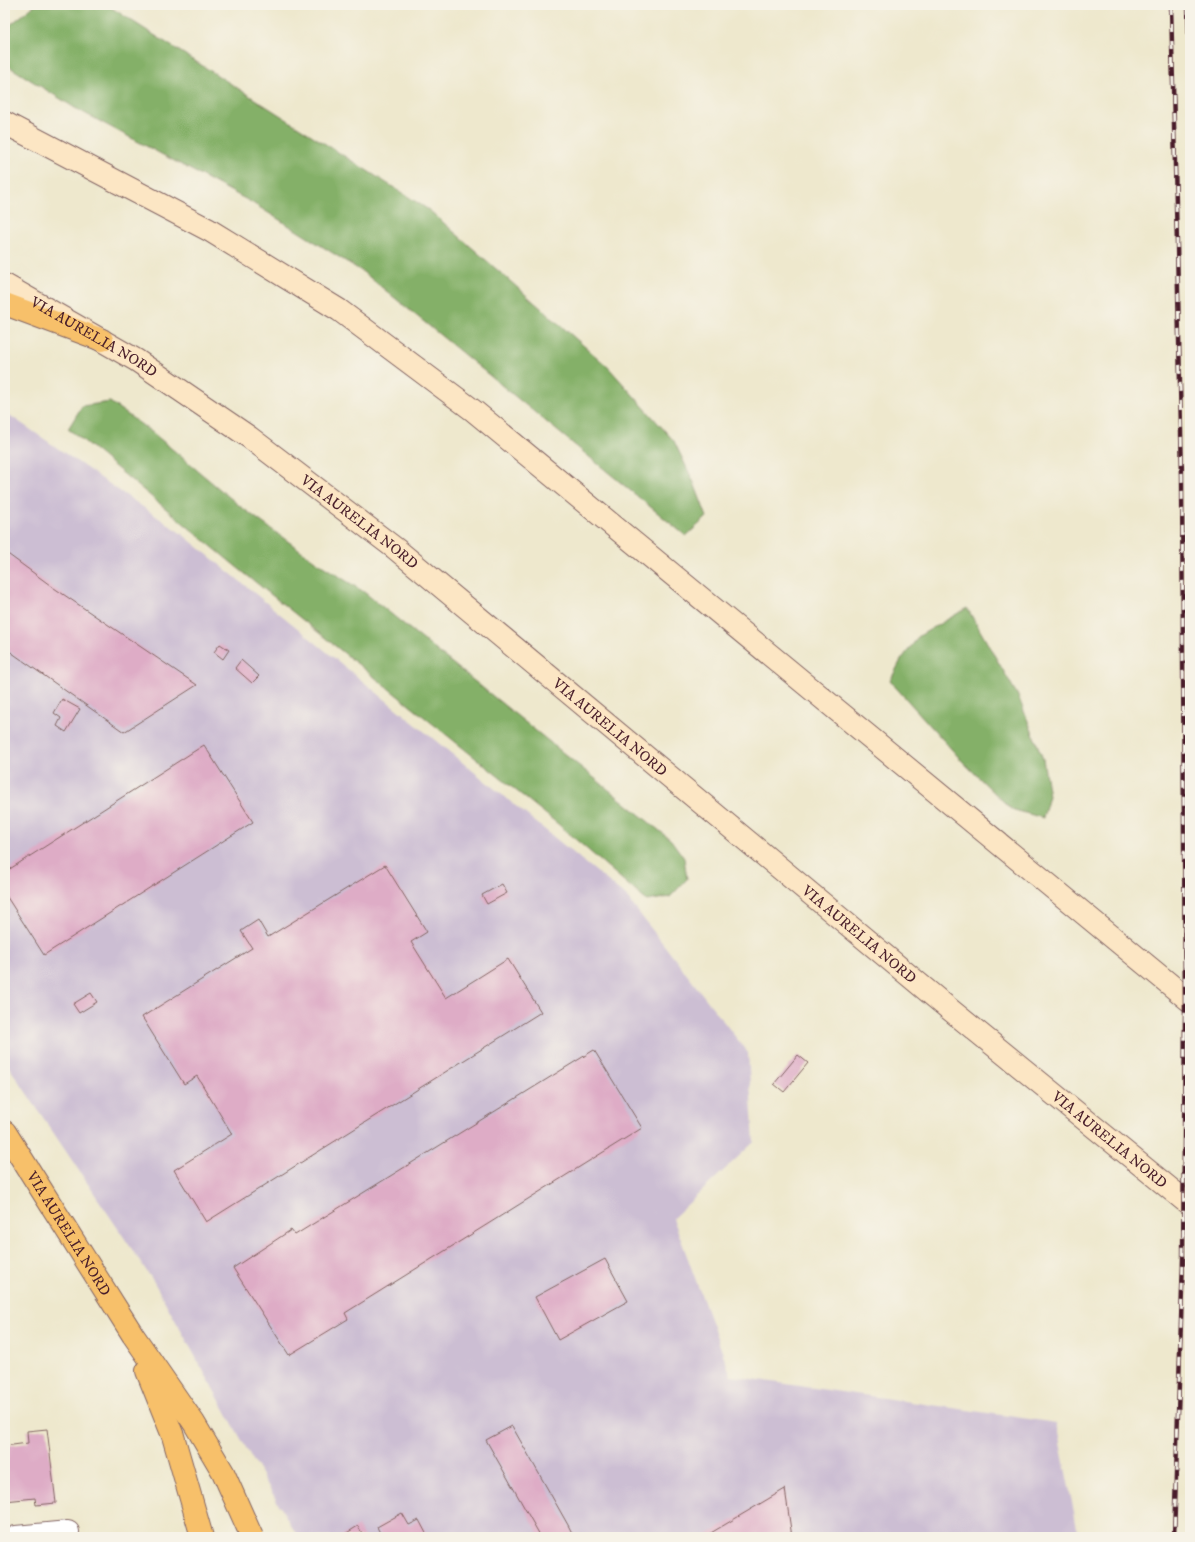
<svg xmlns="http://www.w3.org/2000/svg" width="1195" height="1542" font-family="'IM FELL DW Pica',serif">
<rect width="100%" height="100%" fill="#f7f3e8"/>
<filter id="ink" filterUnits="userSpaceOnUse"><feTurbulence type="fractalNoise" baseFrequency=".025" numOctaves="2"/><feDisplacementMap in="SourceGraphic" scale="8" xChannelSelector="R" yChannelSelector="G"/><feConvolveMatrix kernelMatrix="1 2 1 2 8 2 1 2 1" color-interpolation-filters="sRGB"/></filter>
<filter id="wash" filterUnits="userSpaceOnUse"><feTurbulence type="fractalNoise" baseFrequency=".012" numOctaves="4" result="noise"/><feDisplacementMap in="SourceGraphic" scale="16" xChannelSelector="R" yChannelSelector="G"/><feGaussianBlur stdDeviation="0.9" result="paint"/><feColorMatrix in="noise" values="0 0 0 0 0 0 0 0 0 0 0 0 0 0 0 0 0 1.4 0 .05"/><feComposite in="paint" operator="in"/></filter>
<g filter="url(#wash)">
<rect width="100%" height="100%" fill="#eee8cd"/>
<!-- industrial -->
<path fill="#ccbed3" d="M5 412 182 534 625 895 748 1053 754 1142 673 1218 731 1376 1056 1423 1079 1537H298L250 1455 154 1282 5 1061Z"/>
<!-- forest -->
<path fill="#84b067" stroke="#676849" d="M35 5H107L429 210 608 367 674 441 694 483 707 517 686 536 363 272 251 202 75 108 5 64V29Z
M110 402 153 433 241 507 315 561 364 592 671 840 684 858 687 879 670 897 647 901 558 824 239 569 79 437 68 429 82 406Z
M967 608 1018 696 1043 759 1049 796 1043 818 1011 809 963 762 890 681 901 660 919 636Z"/>
<g id="blocks">
<!-- building -->
<path fill="#deacc6" d="M5 552 54 588 197 685 124 732 5 648Z
M220 644 229 650 223 659 214 652Z
M241 660 259 676 252 683 235 668Z
M62 699 80 709 66 732 57 726 61 718 54 713Z
M204 745 253 822 44 955 5 894V872Z
M385 865 427 932 411 942 446 998 508 959 541 1012 206 1222 174 1170 232 1134 197 1076 184 1084 142 1017 252 948 241 931 258 920 268 937Z
M502 884 507 893 487 904 482 895Z
M91 993 97 1002 79 1013 73 1004Z
M594 1050 642 1128 345 1313 348 1319 289 1355 233 1268 291 1230 295 1235Z
M798 1055 808 1063 784 1092 774 1084Z
M605 1259 628 1301 558 1340 535 1297Z
M512 1426 568 1525 574 1537H541L486 1440Z
M47 1429 56 1503 36 1505 35 1498 5 1501V1446L28 1443 27 1431Z
M785 1489 792 1537H704Z
M402 1513 409 1525 419 1520 428 1537H382L377 1527Z
M358 1526 364 1537H340Z"/>
</g>
</g>
<g filter="url(#ink)">
<use href="#blocks" fill-opacity="0" stroke="#836564" stroke-width="1"/>
<g fill="none" stroke-linecap="round" stroke-linejoin="round">
<defs>
<path id="street" d="M16 1537 68 1532"/>
<g id="secondary">
<path d="M5 123 209 230 339 310 474 411 1190 1001"/>
<path id="s1" d="M5 285 136 360 249 437 396 549 942 1003 1190 1205"/>
</g>
<g id="primary">
<path d="M5 304 102 340"/>
<path id="s2" d="M5 1132 133 1335 194 1423 223 1472 252 1537"/>
<path d="M147 1371 173 1436 202 1537"/>
</g>
</defs>
<!-- street casing -->
<use href="#street" stroke="#836564" stroke-width="24"/>
<!-- secondary casing -->
<use href="#secondary" stroke="#836564" stroke-width="24"/>
<!-- primary casing -->
<use href="#primary" stroke="#836564" stroke-width="24"/>
<!-- street -->
<use href="#street" stroke="#fff" stroke-width="22"/>
<!-- secondary -->
<use href="#secondary" stroke="#fce6c4" stroke-width="22"/>
<!-- primary -->
<use href="#primary" stroke="#f7c06b" stroke-width="22"/>
<defs>
<path id="rail" d="M1171 5 1177 244 1182 476 1185 1013 1183 1259 1174 1537
M1188 5 1190 85"/>
</defs>
<!-- rail casing -->
<use href="#rail" stroke="#4a1f2b" stroke-width="4.5"/>
<!-- rail -->
<use href="#rail" stroke="#f7f3e8" stroke-width="3" stroke-dasharray="9" stroke-linecap="butt"/>
</g>
</g>
<g text-anchor="middle" stroke-width="3.5" stroke-linejoin="round" paint-order="stroke">
<!-- street labels -->
<g font-size="15" fill="#4a1f2b" stroke="#f7f3e8">
<text dy="5" stroke="none"><textPath href="#s1" startOffset="103">VIA AURELIA NORD</textPath></text>
<text dy="5" stroke="none"><textPath href="#s1" startOffset="427">VIA AURELIA NORD</textPath></text>
<text dy="5" stroke="none"><textPath href="#s1" startOffset="751">VIA AURELIA NORD</textPath></text>
<text dy="5" stroke="none"><textPath href="#s1" startOffset="1075">VIA AURELIA NORD</textPath></text>
<text dy="5" stroke="none"><textPath href="#s1" startOffset="1399">VIA AURELIA NORD</textPath></text>
<text dy="5" stroke="none"><textPath href="#s2" startOffset="120">VIA AURELIA NORD</textPath></text>
</g>
</g>
<!-- margin -->
<rect width="1195" height="1542" fill="none" stroke="#f7f3e8" stroke-width="20"/>
</svg>
